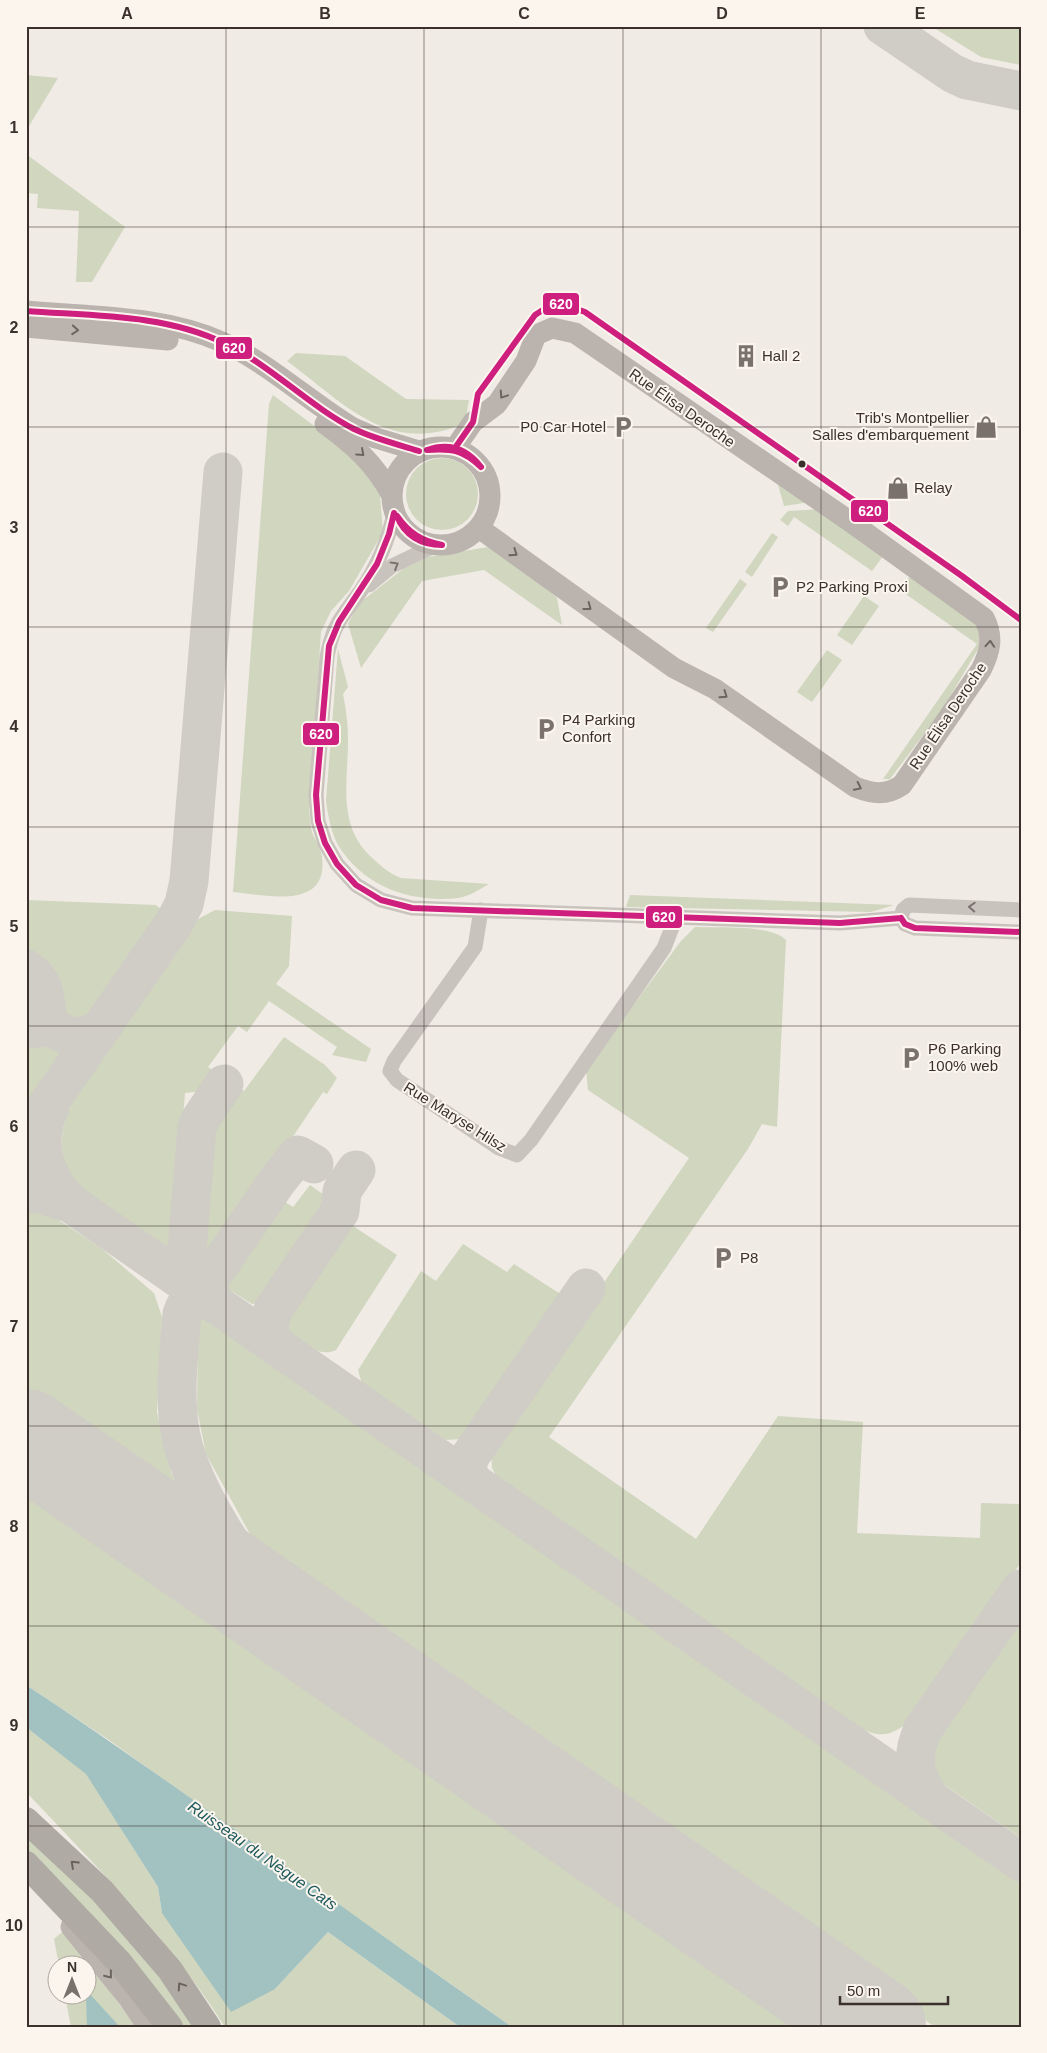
<svg xmlns="http://www.w3.org/2000/svg" width="1047" height="2053" font-family="Helvetica,sans-serif">
<rect width="100%" height="100%" fill="#f0ebe5"/>
<!-- green -->
<path fill="#d1d6bf" d="M931 26H1021V65L981 57Z
M26 75 58 78 26 131Z
M26 154 125 227 92 282H76L79 211 37 208 38 194 26 193Z
M296 353 345 356 406 399 469 400 465 423C389 457 344 403 287 361Z
M273 395 365 464 380 496 383 532 349 591 331 611 321 632 309 809C310 817 310 825 312 832 315 840 321 848 322 857 329 911 264 895 233 892L269 404Z
M406 494a36 36 0 1 1 72 0a36 36 0 1 1-72 0Z
M776 478 810 502 784 506Z
M823 509 886 552 872 571 794 517 788 526 780 520 788 511Z
M772 533 778 537 752 577 745 572Z
M488 547 539 579 557 598 562 625 484 570 422 581 361 668 348 624 358 604 403 569 428 557Z
M913 572 983 627 981 644 942 710 890 779H883L977 644 900 590Z
M740 579 747 584 713 632 706 628Z
M864 596 879 606 852 645 837 635Z
M338 649 348 687 343 694C346 709 348 724 348 740 348 781 337 824 370 856 380 865 388 873 401 878L489 884C480 889 468 897 458 898 410 903 364 887 338 845 331 832 328 815 326 801Z
M827 650 842 660 812 702 797 692Z
M630 895 894 905 871 912 626 907Z
M26 900 156 905 163 911 83 1027 57 1009C56 988 49 963 26 959Z
M215 910 292 916 289 966 276 984 371 1049 366 1062 332 1055 337 1047 269 1001 247 1032 238 1026 208 1067 221 1076 209 1096 195 1092 185 1093 172 1253C153 1240 134 1227 115 1214 105 1207 93 1200 84 1192 56 1166 57 1132 73 1101L198 919Z
M695 927C718 928 770 924 786 940L777 1127 762 1124 748 1149 549 1437 696 1539 778 1416 863 1422 857 1533 980 1538 981 1503 1021 1504V1562L917 1717C889 1736 884 1741 852 1724L496 1476 492 1468 491 1448 689 1158 588 1090 586 1069 681 941Z
M40 1037 63 1052 26 1106V1043Z
M284 1037 325 1065 337 1078 327 1094 323 1092 209 1261 205 1254 217 1109 234 1085 244 1091Z
M310 1185 330 1199 259 1303 252 1304 222 1285 279 1198 293 1207Z
M26 1213H41L51 1215 101 1248 154 1293 162 1317 157 1412 171 1472 190 1511 26 1398Z
M347 1222 397 1255 336 1350C319 1358 303 1343 289 1334L286 1318Z
M463 1244 507 1272 514 1264 562 1295 469 1433 461 1439 446 1440 362 1384 358 1370 421 1271 436 1281Z
M201 1317 648 1623 1021 1883V2027H935L278 1572 250 1534 206 1454 197 1409 198 1325Z
M26 1479 818 2027H512L371 1928 109 1740 26 1685Z
M1021 1620V1838L939 1781 932 1753 937 1736Z
M26 1727 86 1773 158 1887 162 1913 275 1989 328 1932 460 2027H225C170 1940 97 1867 26 1792Z
M26 1826 71 1870 200 2027H181L59 1882 26 1850Z
M62 1932 91 1965 136 2027H71L65 1996H88V1966L59 1965 54 1939Z"/>
<!-- water -->
<path fill="#a1c2c1" d="M26 1685C191 1794 349 1914 512 2027H460L328 1932 275 1989 231 2012 162 1913 158 1887 86 1774 26 1727Z
M88 1992 120 2027H87L86 1996Z"/>
<g fill="none" stroke-linecap="round" stroke-linejoin="round">
<!-- taxiway -->
<path stroke="#d0ccc6" stroke-width="39" d="M883 26 952 73 967 80 1021 91
M26 969C52 986 41 1003 51 1027
M26 1029 51 1027 69 1036 78 1037 96 1032 103 1026
M50 1107C34 1142 44 1176 70 1203
M26 1136 174 923 184 904 189 881 223 472
M26 1194 37 1193 70 1203 1021 1862
M157 1263C171 1267 182 1263 187 1249L197 1128 200 1120 224 1084
M207 1299C193 1294 186 1301 182 1314 179 1354 173 1396 181 1436 192 1489 242 1567 279 1606 290 1617 302 1627 313 1637
M215 1304 208 1289 211 1277 278 1180 298 1155 314 1164
M274 1345 268 1330 273 1310 340 1211 342 1191 356 1170
M473 1482C467 1472 466 1466 471 1455L586 1288
M932 1801C914 1776 910 1758 923 1729L1021 1589"/>
<!-- runway -->
<path stroke="#d0ccc6" stroke-width="98" d="M26 1438 877 2027"/>
<!-- street -->
<path stroke="#c9c3be" stroke-width="15" d="M394 513C388 543 377 567 360 592 342 617 333 624 327 657L316 795 318 821 325 843 337 864 356 885 381 900 412 908 840 923 901 918
M369 585 392 566 436 545
M481 910 475 947 394 1061 390 1071 397 1080 499 1148 517 1155 531 1140 664 948 673 925V917
M1021 910 909 905 903 910 901 918 905 924 915 928 1021 932"/>
<!-- secondary -->
<path stroke="#bab3ae" stroke-width="21" d="M26 311C91 317 161 315 222 342 267 362 310 402 353 428L376 438 419 451
M26 327 168 340
M325 424C353 444 375 464 391 494
M392 496a49 49 0 1 1 98 0a49 49 0 1 1-98 0Z
M455 448 473 422 497 404 526 361 536 335 552 328 575 333 848 520 984 618C994 637 990 652 981 670L902 785C886 796 873 794 855 787L715 689 674 668 479 528
M71 1927 129 1999 148 2027"/>
<!-- highway -->
<path stroke="#afaaa4" stroke-width="26" d="M26 1820 102 1891 170 1970 208 2027
M26 1864 120 1963 170 2027"/>
<defs>
<path id="bus-1" d="M26 311C92 316 164 314 224 343 272 366 309 406 354 429 375 439 397 444 419 451
M455 448 473 422 478 394 535 315 552 304H563L585 312 962 576 1021 620
M427 450C450 442 467 449 481 467
M427 450C452 448 463 450 481 467
M394 513 389 534 377 564 339 622 329 646 316 795 318 821 325 843 337 864 356 885 381 900 412 908 840 923 901 918
M397 516C409 533 421 541 442 545
M397 516C404 535 421 545 442 545
M901 918 905 924 915 928 1021 932"/>
</defs>
<!-- bus-1 casing -->
<use href="#bus-1" stroke="#fbf5ee" stroke-width="10"/>
<!-- bus-1 -->
<use href="#bus-1" stroke="#ce1f7e" stroke-width="6"/>
</g>
<!-- one-way arrows -->
<defs><path id="oneway-chevron" d="M-2-3.5L2.5 0L-2 3.5" fill="none" stroke-width="1.6" stroke-linecap="round" stroke-linejoin="round" transform="scale(1.25)"/></defs>
<g stroke="#6e645f">
<use href="#oneway-chevron" transform="translate(75 330) rotate(4)"/>
<use href="#oneway-chevron" transform="translate(503 395) rotate(124)"/>
<use href="#oneway-chevron" transform="translate(361 453) rotate(42)"/>
<use href="#oneway-chevron" transform="translate(514 553) rotate(35)"/>
<use href="#oneway-chevron" transform="translate(588 607) rotate(37)"/>
<use href="#oneway-chevron" transform="translate(990 644) rotate(-86)"/>
<use href="#oneway-chevron" transform="translate(724 695) rotate(35)"/>
<use href="#oneway-chevron" transform="translate(858 787) rotate(26)"/>
<use href="#oneway-chevron" transform="translate(109 1975) rotate(51)"/>
</g>
<g stroke="#7b726d">
<use href="#oneway-chevron" transform="translate(395 565) rotate(-31)"/>
<use href="#oneway-chevron" transform="translate(972 907) rotate(-177)"/>
</g>
<g stroke="#69615b">
<use href="#oneway-chevron" transform="translate(74 1864) rotate(-137)"/>
<use href="#oneway-chevron" transform="translate(181 1986) rotate(-124)"/>
</g>
<!-- grid -->
<path fill="none" stroke="#3b302b" stroke-width="1" stroke-opacity="0.55" d="M226 26V2027M424 26V2027M623 26V2027M821 26V2027M26 227H1021M26 427H1021M26 627H1021M26 827H1021M26 1026H1021M26 1226H1021M26 1426H1021M26 1626H1021M26 1826H1021"/>
<!-- icons -->
<defs>
<symbol id="building-bare" viewBox="-9 -9 18 18"><path d="M-4-6H4V6H1V3H-1V6H-4ZM-2.5-4.3h1.7v1.8h-1.7ZM.8-4.3h1.7v1.8H.8ZM-2.5-1h1.7V.8h-1.7ZM.8-1h1.7V.8H.8Z" fill="#7a716c" stroke="#fbf5ee" stroke-width="2.5" paint-order="stroke"/></symbol>
<symbol id="parking-bare" viewBox="-9 -9 18 18"><path d="M-3.5-5.5H1a3.5 3.5 0 0 1 0 7H-1V5.5H-3.5ZM-1-3.4V-.6H.8a1.4 1.4 0 0 0 0-2.8Z" fill="#7a716c" stroke="#fbf5ee" stroke-width="2.5" paint-order="stroke"/></symbol>
<symbol id="shop-bare" viewBox="-9 -9 18 18"><path d="M-5-2.5h2.3a2.7 3.5 0 0 1 5.4 0H5L5.5 6h-11ZM-1.5-2.5h3a1.5 2.3 0 0 0-3 0Z" fill="#7a716c" stroke="#fbf5ee" stroke-width="2.5" paint-order="stroke"/></symbol>
</defs>
<g fill-rule="evenodd">
<use href="#building-bare" x="730" y="340" width="32" height="32"/>
<use href="#parking-bare" x="607" y="411" width="32" height="32"/>
<use href="#shop-bare" x="970" y="411" width="32" height="32"/>
<use href="#shop-bare" x="882" y="472" width="32" height="32"/>
<use href="#parking-bare" x="764" y="571" width="32" height="32"/>
<use href="#parking-bare" x="530" y="713" width="32" height="32"/>
<use href="#parking-bare" x="895" y="1042" width="32" height="32"/>
<use href="#parking-bare" x="707" y="1242" width="32" height="32"/>
</g>
<!-- markers -->
<circle fill="#3b302b" stroke="#fbf5ee" stroke-width="2" cx="802" cy="464" r="4.5"/>
<g text-anchor="middle" stroke-width="4" stroke-linejoin="round" paint-order="stroke">
<!-- poi labels -->
<g font-size="15" fill="#3b302b" stroke="#fbf5ee" text-anchor="start">
<text x="762" y="361">Hall 2</text>
<text x="969" y="423" text-anchor="end">Trib's Montpellier<tspan x="969" dy="17">Salles d'embarquement</tspan></text>
<text x="606" y="432" text-anchor="end">P0 Car Hotel</text>
<text x="914" y="493">Relay</text>
<text x="796" y="592">P2 Parking Proxi</text>
<text x="562" y="725">P4 Parking<tspan x="562" dy="17">Confort</tspan></text>
<text x="928" y="1054">P6 Parking<tspan x="928" dy="17">100% web</tspan></text>
<text x="740" y="1263">P8</text>
</g>
<!-- street labels -->
<g font-size="15" fill="#3b302b" stroke="#fbf5ee">
<text transform="translate(682 408) rotate(35)" y="5">Rue Élisa Deroche</text>
<text transform="translate(948 716) rotate(-56)" y="5">Rue Élisa Deroche</text>
<text transform="translate(455 1117) rotate(32)" y="5">Rue Maryse Hilsz</text>
</g>
<!-- water labels -->
<g font-size="16" font-style="italic" fill="#1f5a5e" stroke="#fbf5ee">
<text transform="translate(263 1855) rotate(35)" y="6">Ruisseau du Nègue Cats</text>
</g>
</g>
<g stroke="#fbf5ee" stroke-width="2">
<rect x="542" y="292" width="38" height="24" rx="5" fill="#ce1f7e"/>
<rect x="215" y="336" width="38" height="24" rx="5" fill="#ce1f7e"/>
<rect x="850" y="499" width="39" height="24" rx="5" fill="#ce1f7e"/>
<rect x="302" y="722" width="38" height="24" rx="5" fill="#ce1f7e"/>
<rect x="645" y="905" width="38" height="24" rx="5" fill="#ce1f7e"/>
</g>
<g font-size="14" text-anchor="middle" font-weight="bold" fill="#fff">
<text x="561" y="309">620</text>
<text x="234" y="353">620</text>
<text x="870" y="516">620</text>
<text x="321" y="739">620</text>
<text x="664" y="922">620</text>
</g>
<!-- border -->
<rect width="1047" height="2053" fill="none" stroke="#fbf5ee" stroke-width="55"/>
<!-- north arrow -->
<g transform="translate(72 1980)"><circle r="24" fill="#fbf5ee" stroke="#aea6a0"/>
<path d="M0-4L9 19L0 12L-9 19Z" fill="#7a716c"/>
<text y="-8" font-size="14" font-weight="bold" text-anchor="middle" fill="#3b302b">N</text>
</g>
<!-- scale -->
<path d="M840 1996v8h108v-8" fill="none" stroke="#3b302b" stroke-width="2.5"/>
<text x="847" y="1996" font-size="15" fill="#3b302b" stroke="#fbf5ee" stroke-width="4" paint-order="stroke">50 m</text>
<rect x="28" y="28" width="992" height="1998" fill="none" stroke="#3b302b" stroke-width="2"/>
<g font-size="16" text-anchor="middle" font-weight="bold" fill="#3b302b">
<text x="127" y="19">A</text>
<text x="325" y="19">B</text>
<text x="524" y="19">C</text>
<text x="722" y="19">D</text>
<text x="920" y="19">E</text>
<text x="14" y="133">1</text>
<text x="14" y="333">2</text>
<text x="14" y="533">3</text>
<text x="14" y="732">4</text>
<text x="14" y="932">5</text>
<text x="14" y="1132">6</text>
<text x="14" y="1332">7</text>
<text x="14" y="1532">8</text>
<text x="14" y="1731">9</text>
<text x="14" y="1931">10</text>
</g>
</svg>
